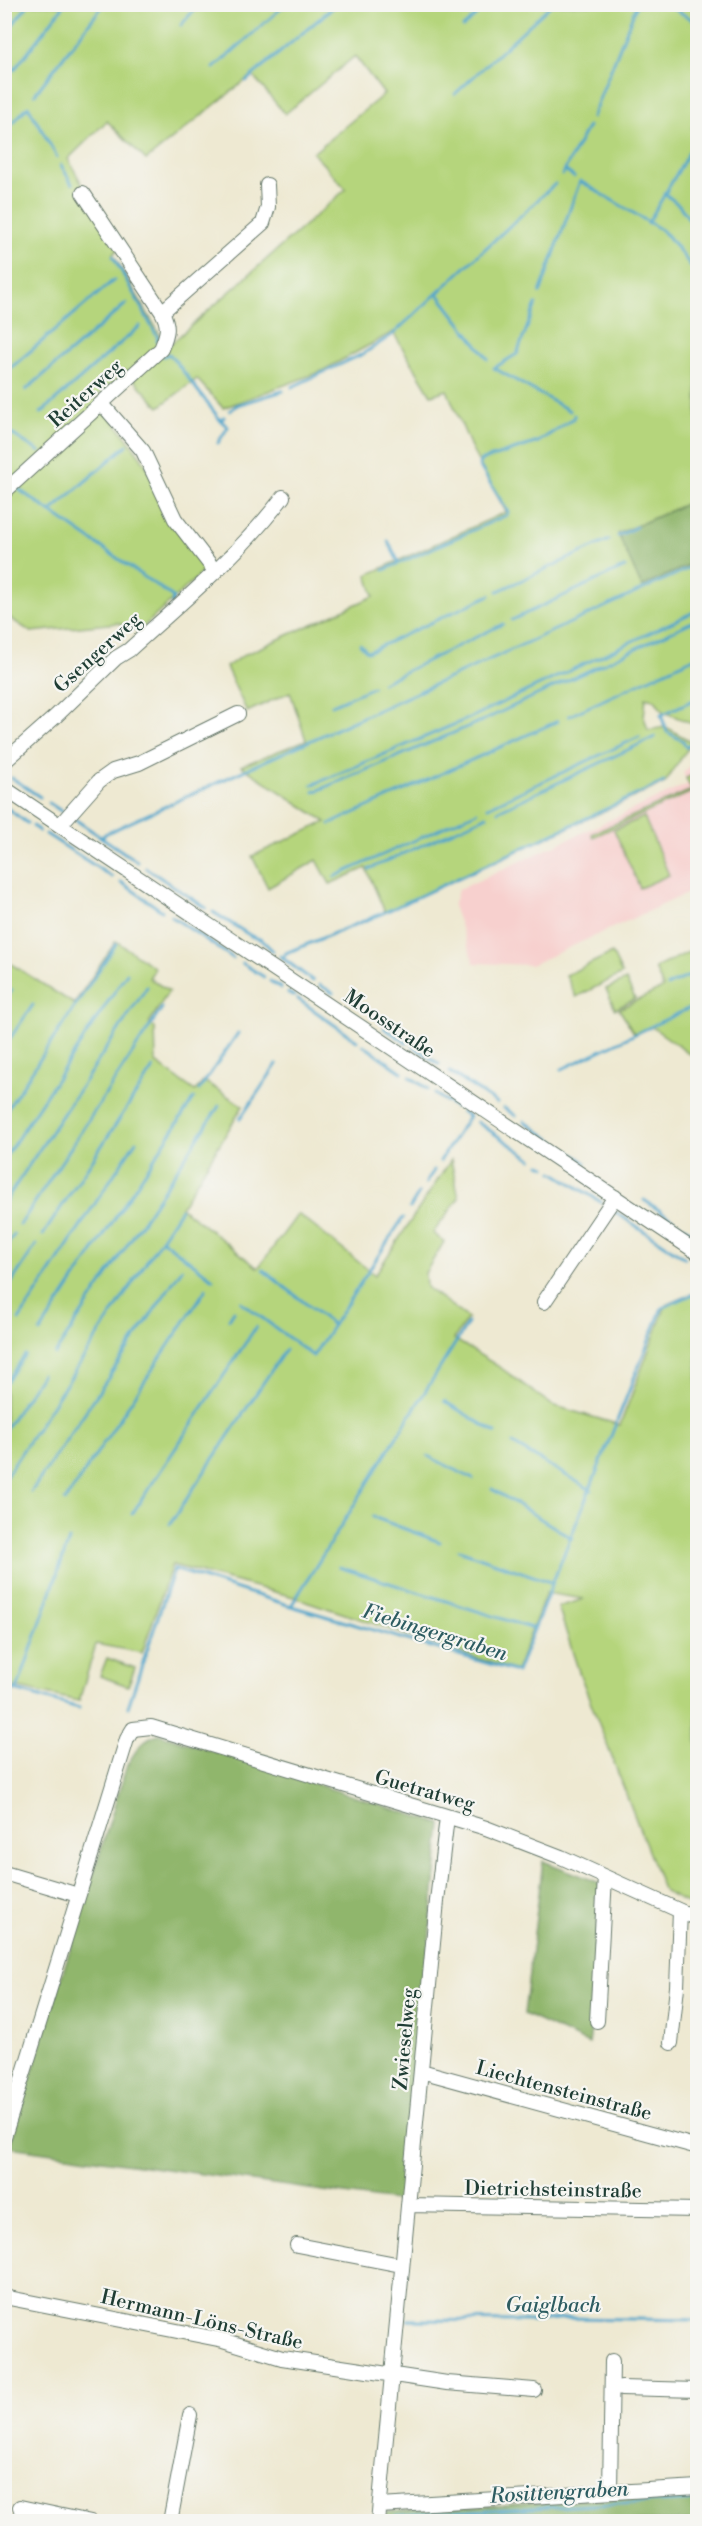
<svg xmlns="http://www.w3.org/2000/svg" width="702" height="2526" font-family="'Libre Bodoni',serif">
<rect width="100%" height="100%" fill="#f6f6f2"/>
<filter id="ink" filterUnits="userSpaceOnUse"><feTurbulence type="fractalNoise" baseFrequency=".0167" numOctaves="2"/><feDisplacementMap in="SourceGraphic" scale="12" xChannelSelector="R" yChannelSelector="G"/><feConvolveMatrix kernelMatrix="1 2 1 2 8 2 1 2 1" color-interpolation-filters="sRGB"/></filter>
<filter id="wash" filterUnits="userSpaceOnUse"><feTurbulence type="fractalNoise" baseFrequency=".008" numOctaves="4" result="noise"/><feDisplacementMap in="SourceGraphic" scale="24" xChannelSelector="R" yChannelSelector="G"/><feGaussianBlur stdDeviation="1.35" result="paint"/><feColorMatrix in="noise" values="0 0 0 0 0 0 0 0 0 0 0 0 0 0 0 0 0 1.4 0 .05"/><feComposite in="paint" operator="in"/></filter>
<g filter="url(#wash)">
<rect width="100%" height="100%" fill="#eee9d2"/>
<!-- built -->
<path fill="#f7d0ce" d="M697 758V889L531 965 474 963 453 906 458 890 688 784 683 773Z"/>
<!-- green -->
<path fill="#b5d57c" stroke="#6a8958" stroke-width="1.5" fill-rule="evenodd" d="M4 5H697L698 117 692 128 698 137 697 499 618 534 642 587 697 561V720L691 723 663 712 655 700 646 697 644 717 648 730 666 727 692 742 665 783 385 912 366 868 330 884 317 860 268 888 252 856 326 822 241 766 306 740 290 692 247 712 226 667 244 655 374 596 367 575 506 512 473 452 447 390 431 395 393 332 322 371 223 408 197 379 159 407 126 371 96 397 141 457 208 567 139 631 118 623 31 632 5 615ZM355 56 384 94 313 153 346 189 167 347 113 254 123 245 87 193 68 159 107 121 146 160 252 75 285 114Z
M697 773V802L686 778Z
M689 791 690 793 593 837 592 834Z
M644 817 669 875 640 888 614 830Z
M116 941 155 968 149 978 169 991 149 1023 155 1028 156 1063 195 1091 204 1081 243 1106 181 1207 258 1268 298 1214 375 1275 451 1160 459 1198 433 1233 444 1242 425 1273 426 1287 468 1318 454 1339 501 1368 552 1405 620 1425 666 1305 697 1292V1908L664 1892 579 1672 558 1607 584 1599 546 1593 516 1671 294 1597 172 1565 142 1653 96 1644 79 1701 5 1685V960L74 1004Z
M697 948V1059L652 1027 634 1033 619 1009 663 988 655 968Z
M612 953 622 974 576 997 566 975Z
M626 980 635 999 615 1009 606 989Z
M107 1658 135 1668 128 1686 100 1676Z"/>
<!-- forest -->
<path fill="#90b66c" stroke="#587a50" stroke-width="1.5" d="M697 499V561L642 587 618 534Z
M159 1734 441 1824 402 2202 9 2147 127 1765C136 1751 142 1738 159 1734Z
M543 1861 600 1883 593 2014 589 2044 524 2014Z
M697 2493V2521L385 2522 386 2512Z"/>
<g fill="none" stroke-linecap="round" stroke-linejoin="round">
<!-- stream -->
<path stroke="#4fa5cb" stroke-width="3" d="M666 4 698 23
M181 25 199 4
M463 27 489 4
M4 35 29 4
M214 68 286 4
M14 70 65 4
M246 81 337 4
M35 94 104 4
M455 94 552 4
M592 117 637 4
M4 133 28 106 57 157
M61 165 72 184
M566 171 574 177
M562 175 588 126
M664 193 679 205 698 231
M648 223 698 137
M113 256 158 338 157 341
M540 293 580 181 660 229 668 236 698 275
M438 294 488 359
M536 304 517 354 494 368 570 411
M163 356 169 354 173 358 221 421 224 417
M7 371 114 280
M292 387 363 354 392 335 555 184
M26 390 127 303
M230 411 237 405 283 391
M41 413 140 326
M4 429 40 452
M218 443 228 427 221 421
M20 486 18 489 173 597 172 604
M50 512 127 445
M618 536 636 527
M388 541 399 563
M384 570 507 515 508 512 479 465 480 461 538 442 574 418V415
M498 591 609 540
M512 620 625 567
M360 644 368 652 490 595
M382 683 503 624
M698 698 661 715 667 732 683 741 686 747 698 742
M332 705 373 687
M569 716 698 656
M12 778 40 797
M312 785 472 717 698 610
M314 792 484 720 698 619
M49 803 64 813
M4 806 27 823
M488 807 639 737
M498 811 655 737
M73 818 138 862
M330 824 558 721
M33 826 39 831
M46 834 112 877
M102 838 105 834C302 743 501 656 698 564
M146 868 206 908
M369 869 487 816
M334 877 477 812
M121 882 162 911
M213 912 251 936 262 940 273 951
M171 916 233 958
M280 956 313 981
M283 958 286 953 381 914 664 782
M242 963 264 977
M270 981 281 988
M320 985 333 993
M667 986 698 972
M288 993 294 996
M298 999 357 1041
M4 1001 12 990
M384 1028 407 1043
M363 1045 402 1072
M413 1046 439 1064
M4 1047 33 1005
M562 1069 698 1004
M450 1072 497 1103
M410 1077 428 1089
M199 1090 238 1033
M435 1094 455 1107
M504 1108 516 1116
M4 1114 116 944
M240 1119 277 1064
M524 1121 556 1143
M477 1122 532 1159
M570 1152 586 1163
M4 1159 127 973
M440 1161 469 1116 462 1112
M540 1164 546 1167
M553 1172 601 1202
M426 1183 434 1170
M644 1200 674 1220
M4 1203 147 987
M410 1208 419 1193
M615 1212 685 1258
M678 1223 698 1236
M20 1225 162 1008
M43 1235 153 1068
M161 1239 213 1279
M4 1249 14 1235
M696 1265 698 1266
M263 1270 333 1325
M4 1294 36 1245
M241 1302 313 1356 403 1218
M229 1319 234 1311
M19 1320 136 1141
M40 1332 194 1098
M4 1342 7 1338
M55 1354 219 1106
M4 1385 25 1355
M444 1401 496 1433
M4 1431 42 1374
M513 1444 591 1490
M428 1456 473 1479
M4 1479 181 1209
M492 1489 572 1538
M31 1492 182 1269
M65 1501 206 1289
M132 1514 256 1327
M373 1517 440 1542
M170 1524 285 1350
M459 1550 553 1583
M339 1567 534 1629
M291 1606 468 1323
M4 1687 79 1708
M17 1690 69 1540
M128 1707 174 1569 291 1606 517 1672 662 1308 698 1292
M408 2320 534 2321 569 2318 698 2320
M388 2522 396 2516 430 2513 698 2500"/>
</g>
</g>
<g filter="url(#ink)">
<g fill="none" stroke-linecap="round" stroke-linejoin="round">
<defs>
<path id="minor" d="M162 312 263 223 268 207 267 185
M102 404 143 451 175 519 215 571
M4 492 161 349C167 334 170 327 162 312L83 193
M4 762 56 716 116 658 129 650C182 602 239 555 283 497
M4 788C235 944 468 1097 698 1253
M60 825 99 781 113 771 139 763 238 714
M544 1302 615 1197
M4 1873 78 1895
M597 2021 605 1877
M671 2043 677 1987 680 1911
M421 2071 698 2147
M4 2137 127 1739 133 1729 151 1727 486 1828 561 1857 698 1919
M408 2205 698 2210
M297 2245 401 2265
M4 2297 223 2340 282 2358 447 2383 534 2390
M621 2388 698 2390
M610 2491 612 2361
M380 2506 698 2487
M20 2507 91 2522
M170 2522 190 2415
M378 2522 437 1901 447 1817"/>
</defs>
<!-- minor casing -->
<use href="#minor" stroke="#67796b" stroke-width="16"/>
<!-- minor -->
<use href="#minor" stroke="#fff" stroke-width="14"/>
</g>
</g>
<g text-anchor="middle" stroke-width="4.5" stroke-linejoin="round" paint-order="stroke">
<!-- street labels -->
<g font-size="20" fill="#1f3d34" stroke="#f6f6f2">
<text transform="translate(85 393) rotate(-42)" y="7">Reiterweg</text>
<text transform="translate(97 652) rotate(-42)" y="7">Gsengerweg</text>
<text transform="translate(390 1023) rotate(34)" y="7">Moosstraße</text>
<text transform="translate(425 1790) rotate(16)" y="7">Guetratweg</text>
<text transform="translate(404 2039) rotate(-85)" y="7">Zwieselweg</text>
<text transform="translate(564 2090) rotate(15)" y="7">Liechtensteinstraße</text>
<text transform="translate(553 2189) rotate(1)" y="7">Dietrichsteinstraße</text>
<text transform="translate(202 2319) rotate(13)" y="7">Hermann-Löns-Straße</text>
</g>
<!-- water labels -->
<g font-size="21" font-style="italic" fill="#2d5c61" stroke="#f6f6f2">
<text transform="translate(435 1632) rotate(17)" y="7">Fiebingergraben</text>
<text x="553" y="2312">Gaiglbach</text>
<text transform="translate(559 2492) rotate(-3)" y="7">Rosittengraben</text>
</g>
</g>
<!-- margin -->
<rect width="702" height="2526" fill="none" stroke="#f6f6f2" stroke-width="24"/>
</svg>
